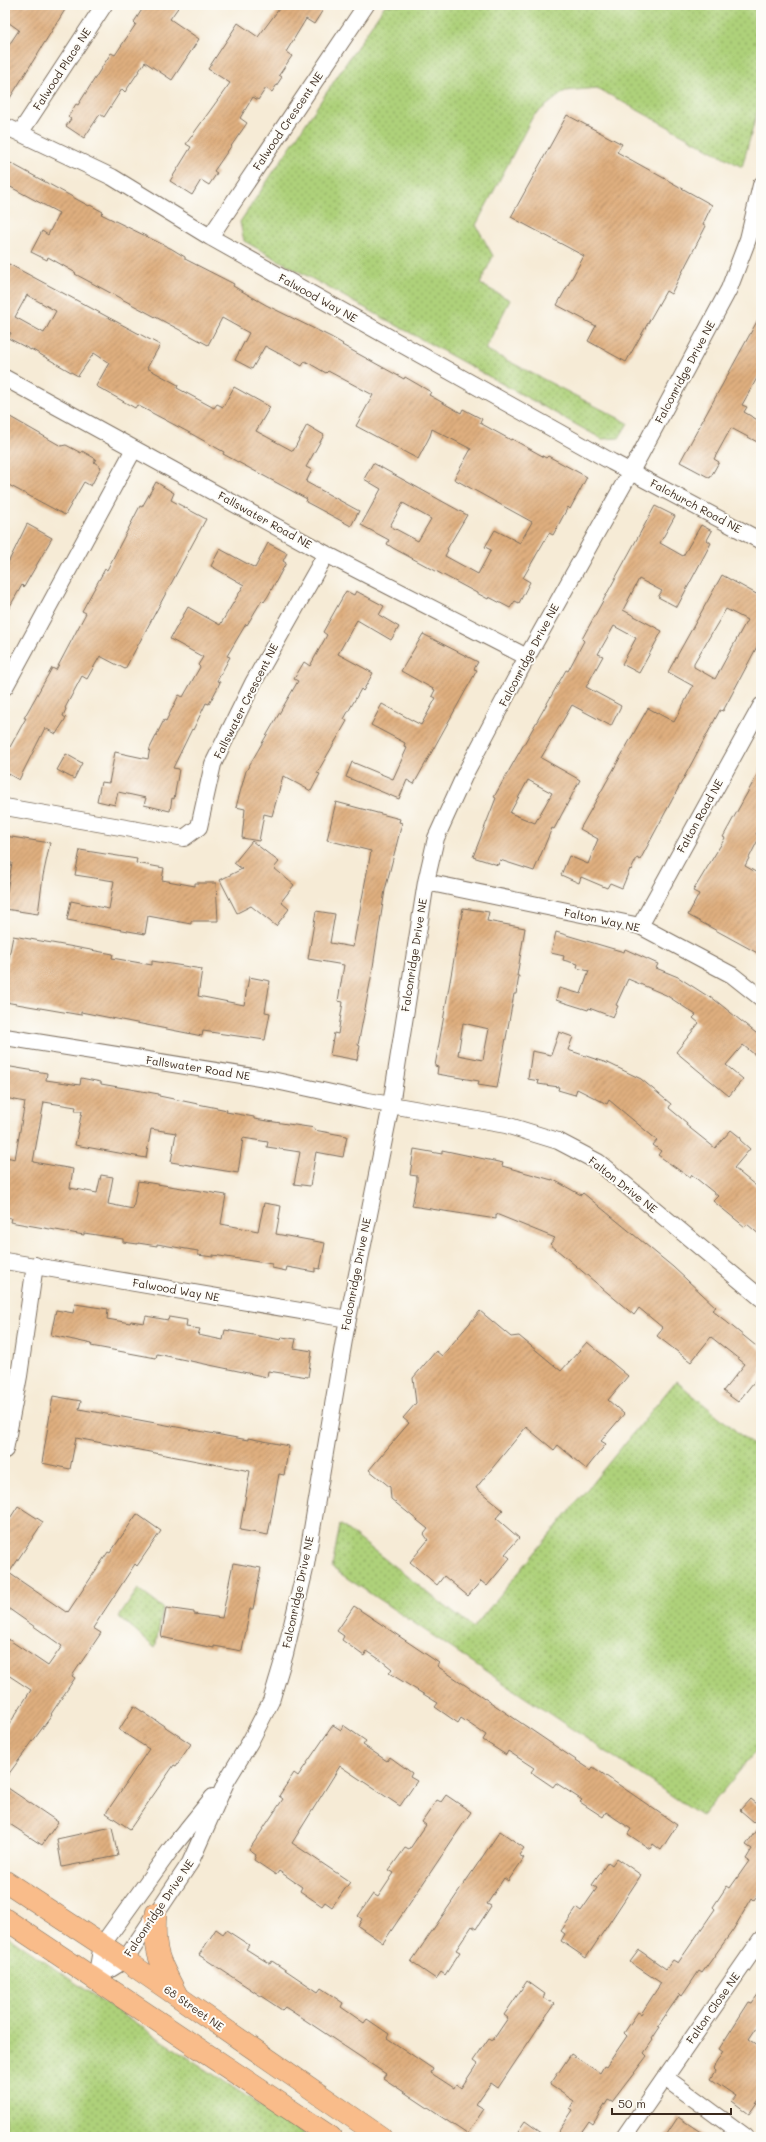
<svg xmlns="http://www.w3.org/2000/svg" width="766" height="2142" font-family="Mali,sans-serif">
<defs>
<pattern id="park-dots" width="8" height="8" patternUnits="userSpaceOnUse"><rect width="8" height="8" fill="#aed17a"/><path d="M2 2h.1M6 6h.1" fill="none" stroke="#8faa63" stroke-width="1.8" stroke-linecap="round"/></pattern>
<pattern id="building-hatch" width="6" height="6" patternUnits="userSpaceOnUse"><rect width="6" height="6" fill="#dfaf7f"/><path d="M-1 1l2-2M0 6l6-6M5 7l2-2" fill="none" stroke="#b68f67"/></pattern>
</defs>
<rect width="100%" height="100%" fill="#fdfcf7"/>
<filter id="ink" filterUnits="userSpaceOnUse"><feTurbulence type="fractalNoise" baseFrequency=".025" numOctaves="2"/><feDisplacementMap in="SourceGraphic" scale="8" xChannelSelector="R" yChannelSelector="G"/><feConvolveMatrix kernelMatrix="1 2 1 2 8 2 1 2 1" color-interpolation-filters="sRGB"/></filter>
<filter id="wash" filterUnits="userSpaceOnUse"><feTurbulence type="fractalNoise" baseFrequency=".012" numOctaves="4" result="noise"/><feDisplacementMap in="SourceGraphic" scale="16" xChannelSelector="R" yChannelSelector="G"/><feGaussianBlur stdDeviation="0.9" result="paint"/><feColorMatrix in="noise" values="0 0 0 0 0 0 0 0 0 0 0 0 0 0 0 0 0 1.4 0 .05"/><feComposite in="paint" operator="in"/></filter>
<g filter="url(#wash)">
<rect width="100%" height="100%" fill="#f6ebd6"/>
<!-- park -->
<path fill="url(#park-dots)" stroke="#747e4c" d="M385 5H761V98L742 167 597 88 565 91 533 116 476 225 493 256 480 284 510 300 485 349 628 423 619 438 602 439 244 241 240 222Z
M676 1381 761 1452V1745L702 1816 332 1568 340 1524 473 1628Z
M138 1589 163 1608 155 1648 119 1617Z
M5 1934 68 1978 308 2137H5Z"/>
<g id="blocks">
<!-- building -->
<path fill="url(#building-hatch)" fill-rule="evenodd" d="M5 5H68L5 106V51L19 30 5 20Z
M145 5H180L170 19 199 39 172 80 145 62 125 92 122 89 104 117 100 114 84 138 66 126 71 119 68 117 76 104 78 105 111 53 115 55 136 24 134 22Z
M282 5H326L314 24 306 19 286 52 292 56 279 75 282 77 272 92 266 88 258 100 253 97 240 118 247 123 214 171 217 173 209 185 201 180 192 195 170 181 191 147 186 144 230 83 208 69 238 23 258 37Z
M567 115 622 144 617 152 712 205 703 224 706 226 704 230 678 280 671 294 666 291 626 362 588 341 596 326 557 305 584 256 511 217Z
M5 160 89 206 90 205 103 212 101 214 172 249 185 257V259L234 284 233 286 266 305 331 337 343 344 342 345 404 379 405 377 431 392 429 395 461 413 463 409 482 419 480 423 511 440 512 439 546 458 548 456 587 477 570 509 568 507 553 535 549 533 523 578 530 582 519 603 515 601 510 608 489 597 488 599 393 548 387 544 389 540 361 525 381 489 364 479 373 463 467 515 447 549 448 550 445 556 478 574 491 550 485 547 495 530 520 543 532 522 454 479 471 449 432 429 430 436 418 459 356 426 373 395 328 371 326 373 305 361 302 366 265 346 252 369 235 360 249 333 222 318 208 345 75 274 76 273 48 257 47 260 31 252 42 231 48 235 59 213 5 184ZM403 503 431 519 418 541 390 526Z
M5 262 160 345 147 368 178 385 177 388 214 408 217 404 223 407 234 387 270 407 256 431 293 451 307 425 324 435 306 467 312 470 306 482 359 511 351 526 306 502 307 499 223 454 224 452 188 432 137 405 135 408 96 386 109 363 94 353 78 376 31 349V350L8 338 11 333 7 331 5 334ZM27 295 56 311 44 333 15 317Z
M761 314V371L742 405 747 407 744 412 761 422V444L731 428 714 459 719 462 710 478 680 462Z
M5 414 61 446 66 445 81 453 82 451 96 459 94 462 101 467 91 486 84 482 65 515 5 483Z
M156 482 174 493 171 500 206 519 125 669 100 656 87 679 82 676 65 708 66 709 63 716 66 718 56 734 45 728 19 780 5 772V744L10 747 26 718H24L52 668 56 670 86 613 82 611 105 569 107 570 140 506 142 507Z
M655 506 675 516 660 543 683 556 701 525 712 531 707 540 711 543 677 607 658 597 662 591 639 579 623 610 662 631 639 673 622 664 636 638 614 626 598 654 603 656 586 687 621 706 611 726 572 705 541 758 580 780 554 829 552 828 534 871 500 860 498 865 473 857 496 798 494 797 566 670 568 671 584 641 582 639ZM528 780 552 793 535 823 510 813Z
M27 524 52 538 24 587 22 585 5 615V569Z
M268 543 287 553 283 561 286 563 268 596 264 602 262 600 247 625 246 624 227 656 230 657 217 681 220 682 217 689 209 704 206 703 193 730 192 729 173 768 179 769 174 799 172 798 170 811 144 805 146 798 118 792 115 805 97 801 101 782 109 783 115 752 148 759 150 748 164 720 166 721 179 695 183 697 200 667 198 665 203 657 170 639 188 607 220 625 244 585 211 566 220 549 255 568Z
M722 575 760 596 761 594V639L732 694 723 711 720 710 640 860 637 858 631 870 630 869 622 888 610 883 607 888 581 877 579 883 561 875 569 856 588 864 598 839 580 829 648 708 674 722 693 686 668 672ZM726 609 747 620 715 679 694 667V663Z
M346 591 354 595 356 591 384 606 379 615 399 627 391 640 357 620 338 654 373 673 363 691 361 689 344 719 347 721 317 773 320 774 311 791 283 776 272 816 264 814 259 841 242 838 245 809 236 807 246 771 298 681 294 679 304 662 310 666 327 635 323 632Z
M423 634 478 662 474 669 477 670 414 784 407 780 399 799 346 777 352 762 393 779 407 748 404 746 405 743 371 725 382 704 421 725 436 698 432 696 435 690 401 671Z
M66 754 82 763 74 779 57 770Z
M761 768V825L756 834 760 836 745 866 761 875V955L688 915 699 894 693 891 725 838 723 837Z
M336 802 400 819 399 822 402 823 385 890 372 973 358 1045 360 1046 357 1060 330 1055 334 1033 338 1034 343 1002 338 1001 344 965 308 959 316 911 335 914 330 943 353 947 371 851 327 840Z
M5 836 50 843 43 876 38 914 5 909V891H7L12 863 5 862Z
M252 841 279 862 274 868 294 885 281 902 289 909 276 926 251 906 237 913 220 880 242 869 234 863Z
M80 850 137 859 136 863 164 868 162 880 195 886V883H216L218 921H191V924L148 916 145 934 67 920 71 901 109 909 114 881 75 875Z
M463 908 489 912 487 921 525 928 517 976H519L516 994H514L497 1088 478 1085 479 1081 437 1074 438 1067 435 1066ZM463 1023 489 1029 483 1060 458 1055Z
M556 932 624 952 625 949 658 964 656 968 678 977 709 997 710 996 761 1037V1060L743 1045 726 1065 743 1079 729 1096 676 1052 699 1023 693 1018 696 1015 666 995 628 979 616 1005 618 1006 613 1017 589 1008 588 1010 556 1000 559 988 581 994 589 971 577 968 578 964 563 960 564 956 551 953Z
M13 936 113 954 112 958 152 965V961L202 969 198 996 244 1005 249 977 270 981 265 1012 270 1013 265 1040 203 1031 202 1036 81 1012V1015L5 1002V978Z
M559 1032 573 1037 568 1050 610 1064 641 1079 671 1104 669 1108 687 1123 686 1125 715 1148 731 1130 741 1138 740 1140 750 1149 734 1168 761 1190V1236L747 1224 745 1227 713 1201 718 1196 692 1175 690 1178 658 1155 661 1151 653 1145 657 1140 609 1100 607 1104 577 1089 575 1095 558 1090 559 1087 538 1084 539 1081 528 1079 532 1051 551 1055Z
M5 1066 47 1073 46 1080 80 1085 81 1078 101 1082V1084L159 1094V1096L227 1110 226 1112 254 1117V1119L315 1128 314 1130 347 1136 343 1157 316 1152 310 1186 294 1184 300 1152 267 1147 268 1142 243 1138 238 1173 171 1162 176 1133 151 1129 146 1158 75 1145 82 1111H75L76 1107 44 1102 33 1162 73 1169 70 1188 97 1193 101 1175 113 1177 108 1204 133 1209 138 1181 226 1195 221 1224 258 1231 264 1203 281 1206 276 1234 325 1243 320 1269 315 1268V1272L287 1267 286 1271 272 1268V1264L213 1255V1257L198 1255V1251L157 1244V1246L138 1243V1244L123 1242V1239L84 1233V1235L10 1222 11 1218 5 1217V1165L6 1157 15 1159 25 1102 5 1098Z
M414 1149 442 1154V1150L503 1163 502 1166 552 1180V1179L581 1195 583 1193 673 1267 716 1307 712 1310 761 1350V1373L738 1402 723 1391 745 1364 711 1337 691 1362 657 1336 663 1328 639 1308 634 1315 550 1244 555 1238 496 1214V1219L412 1206 417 1181V1176L410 1175Z
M75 1304 108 1309 107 1319 130 1323 131 1321 144 1323 146 1316 168 1320 169 1317 187 1320 186 1327 200 1329 198 1335 223 1340 225 1330 281 1340 282 1337 296 1339 294 1348 312 1351 308 1377 268 1371 267 1377 157 1354 156 1358 91 1346 92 1344 51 1335 56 1310 73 1313Z
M480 1311 511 1337 519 1336 561 1371 587 1342 628 1376 608 1400 624 1414 601 1441 606 1444 586 1469 558 1445 554 1450 526 1427 476 1488 503 1510 496 1518 519 1538 505 1554 510 1558 487 1586 481 1581 468 1596 444 1576 437 1585 410 1562 428 1540 424 1534 428 1529 391 1499 390 1487 369 1470 409 1423 403 1418 416 1403 413 1378 436 1351 442 1356Z
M53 1396 81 1401 79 1409 248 1440V1438L289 1446 284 1475 279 1474 268 1535 240 1530 250 1471 76 1438 70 1469 42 1463Z
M18 1506 43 1522 9 1573 66 1612 67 1611 68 1612 108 1552 110 1553 137 1514 161 1531 137 1566 135 1564 93 1628 101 1633 72 1676 75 1678 51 1714 52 1715 5 1779V1731L31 1690 5 1673V1637L48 1666 62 1646 5 1606V1526Z
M233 1563 261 1568 253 1609H250L242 1651 214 1646V1648L161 1637 166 1608 194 1612V1614L222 1618Z
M354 1606 439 1663 437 1666 555 1746 591 1770 593 1767 677 1825 661 1850 653 1844 650 1849 628 1834 631 1829 606 1812 603 1817 580 1802 582 1800 556 1783 553 1787 531 1772 534 1768 508 1751 506 1755 483 1740 486 1735 461 1718 458 1723 435 1707 438 1703 389 1673 392 1669 382 1661 367 1651 364 1656 342 1640 344 1636 337 1631Z
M134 1706 191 1744 176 1766 174 1765 130 1829 106 1813 149 1749 119 1730Z
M333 1725 341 1730 343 1725 366 1741 363 1745 387 1761 390 1757 412 1773 410 1777 417 1781 400 1806 340 1766 292 1843 350 1882 332 1907 325 1902 322 1906 300 1891 302 1887 279 1871 276 1875 254 1860 256 1855 249 1850 283 1799 279 1796 294 1773 298 1776Z
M5 1786 58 1822 42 1845 5 1821Z
M446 1795 471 1812 383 1943 358 1926 362 1919 358 1916 373 1894 378 1897 394 1873 389 1870 405 1848 409 1850 426 1825 422 1822 437 1800 441 1802Z
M750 1799 761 1808V1814L754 1822 740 1810Z
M761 1823V1890L754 1900 752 1898 733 1930 702 1973 699 1971 682 1996 680 1994 658 2026 660 2027 652 2039 653 2040 644 2053 647 2056 612 2102 608 2100 593 2124 589 2121 578 2137H555L573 2110 570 2108 574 2101 550 2085 571 2054 600 2073 604 2066 606 2067 627 2036 624 2033 638 2012 641 2014 661 1983 630 1962 639 1950 666 1969 673 1960 678 1963 715 1909 713 1907 727 1886 730 1888 749 1861 746 1859 752 1849 746 1845Z
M112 1827 118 1856 62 1867 57 1839Z
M500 1831 524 1848 519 1855 524 1858 508 1881 504 1878 487 1904 491 1906 476 1929 472 1926 456 1950 460 1952 445 1975 441 1972 436 1979 411 1962Z
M617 1858 641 1875 586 1958 561 1941 565 1934 561 1931 577 1908 581 1911 597 1888 592 1885 608 1862 612 1865Z
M216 1929 223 1934 226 1930 249 1945 246 1949 270 1964 272 1961 318 1992 321 1988 343 2003 341 2007 364 2023 367 2019 389 2034 387 2038 433 2069 431 2073 454 2088 456 2084 461 2088 477 2064 473 2061 489 2038 493 2040 508 2018 504 2015 527 1981 545 1994 543 1997 554 2004 498 2088 491 2083 476 2104 484 2109 467 2134 383 2078 386 2074 305 2020 285 2007 282 2010 199 1955Z
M761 1990V2021L749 2039 761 2047V2097L749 2114 732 2101 736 2096 711 2079 716 2071 713 2068 723 2052 719 2049 749 2002 752 2003Z
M678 2117 708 2137H665Z
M525 2121 547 2137H514Z"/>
</g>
</g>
<g filter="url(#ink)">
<use href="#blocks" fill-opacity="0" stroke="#7c6e5e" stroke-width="1"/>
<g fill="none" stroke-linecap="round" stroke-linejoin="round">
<defs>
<path id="minor" d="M5 126 112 177 210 237 612 462 761 541
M20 133 104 5
M210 237 366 5
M5 378 326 554 527 657
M5 687 134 449
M5 807 184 838 199 827 213 764 253 683 326 554
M426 882 640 926 732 975 761 998
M640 926 761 706
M5 1037 272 1080 368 1101 506 1125 558 1141 598 1162 761 1298
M5 1261 348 1319
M5 1450 19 1376 35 1265
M96 1978 125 1960 190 1863 227 1780 250 1742 271 1701 285 1654 306 1565 345 1334 391 1105 426 882 436 838 466 772 527 657 640 455 729 289 748 239 761 185
M96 1978 102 1945 171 1849 213 1797
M666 2078 746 2137
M624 2137 761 1939"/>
<path id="major" d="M5 1881 125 1960 381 2137
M156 1913C153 1951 159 1961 176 1993
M5 1919 331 2137"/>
</defs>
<!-- minor casing -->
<use href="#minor" stroke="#7c6e5e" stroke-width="18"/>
<!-- major casing -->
<use href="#major" stroke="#7c6e5e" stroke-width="22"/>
<!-- minor -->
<use href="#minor" stroke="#fff" stroke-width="16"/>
<!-- major -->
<use href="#major" stroke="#f9bc8a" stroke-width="21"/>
</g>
</g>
<g text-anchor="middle" stroke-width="4" stroke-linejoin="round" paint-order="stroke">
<!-- street labels -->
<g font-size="11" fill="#3b2a1e" stroke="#fdfcf7">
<text transform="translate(62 69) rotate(-57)" y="4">Falwood Place NE</text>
<text transform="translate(288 121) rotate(-56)" y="4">Falwood Crescent NE</text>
<text transform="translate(318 298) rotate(29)" y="4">Falwood Way NE</text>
<text transform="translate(685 372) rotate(-62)" y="4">Falconridge Drive NE</text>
<text transform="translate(696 506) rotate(28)" y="4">Falchurch Road NE</text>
<text transform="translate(265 520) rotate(29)" y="4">Fallswater Road NE</text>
<text transform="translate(529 655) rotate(-62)" y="4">Falconridge Drive NE</text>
<text transform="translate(246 701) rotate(-63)" y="4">Fallswater Crescent NE</text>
<text transform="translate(700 816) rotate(-61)" y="4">Falton Road NE</text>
<text transform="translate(602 920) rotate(12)" y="4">Falton Way NE</text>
<text transform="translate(414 955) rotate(-81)" y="4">Falconridge Drive NE</text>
<text transform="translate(198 1068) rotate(9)" y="4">Fallswater Road NE</text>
<text transform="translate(623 1185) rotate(38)" y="4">Falton Drive NE</text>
<text transform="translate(356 1274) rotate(-79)" y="4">Falconridge Drive NE</text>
<text transform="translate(176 1290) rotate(10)" y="4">Falwood Way NE</text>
<text transform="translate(298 1592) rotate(-78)" y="4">Falconridge Drive NE</text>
<text transform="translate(159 1908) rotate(-56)" y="4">Falconridge Drive NE</text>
<text transform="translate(194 2008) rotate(35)" y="4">68 Street NE</text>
<text transform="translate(713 2008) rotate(-55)" y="4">Falton Close NE</text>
</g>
</g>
<!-- margin -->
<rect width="766" height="2142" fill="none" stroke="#fdfcf7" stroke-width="20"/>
<!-- scale -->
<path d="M612 2108v6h119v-6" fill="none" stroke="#3b2a1e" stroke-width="2"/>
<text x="618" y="2108" font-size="12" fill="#3b2a1e" stroke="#fdfcf7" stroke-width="3" paint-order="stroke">50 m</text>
</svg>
